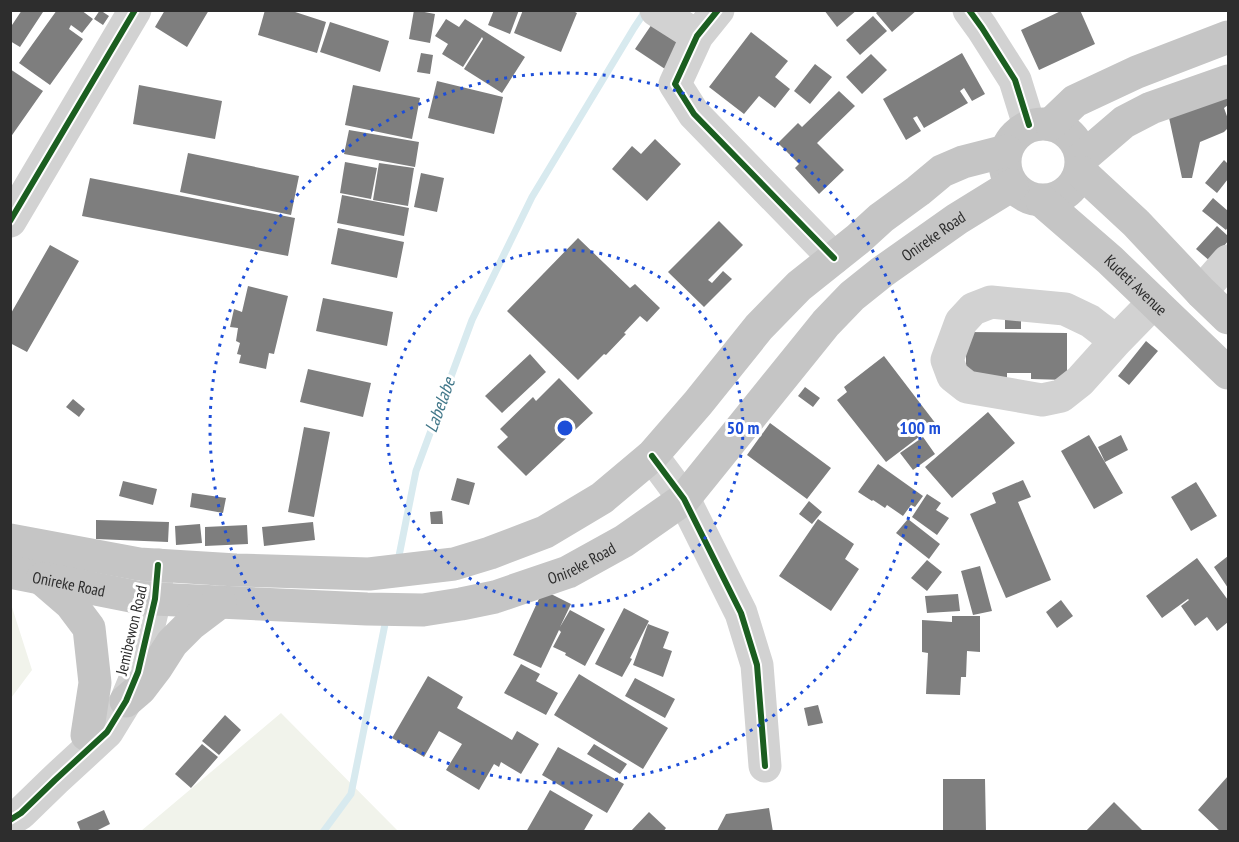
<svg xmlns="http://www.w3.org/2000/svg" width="1239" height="842" font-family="'PT Sans Narrow',sans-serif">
<rect width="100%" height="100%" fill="#fff"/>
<!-- green -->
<path fill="#f1f3eb" d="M11 604 32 670 11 698H10Z
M281 713 398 831H141Z"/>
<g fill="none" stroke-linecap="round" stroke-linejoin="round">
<!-- stream -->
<path stroke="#d8eaef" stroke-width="7" d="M398 561 416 471 472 320 532 197 634 28 646 10
M323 832 351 794 386 619"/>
</g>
<!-- building -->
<path fill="#7e7e7e" d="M22 10H41L43 12 20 47 10 41V28Z
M57 10H81L93 19 82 33 71 25 69 29 83 39 50 85 19 63Z
M100 10 109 16 103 25 94 19Z
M165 10H209L187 47 155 27Z
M265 10H289L326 22 317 53 258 35Z
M414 10 435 14 430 43 409 39Z
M494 10H519L510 34 488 25Z
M523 10H571L577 13 561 52 514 33Z
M824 10H857L837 27Z
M879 10H917L892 32 876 13Z
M1063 10H1080L1095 44 1039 70 1021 30Z
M873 16 887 31 860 55 846 40Z
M446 19 459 27 465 19 525 57 502 93 464 69 483 39 482 37 463 67 442 54 448 44 435 36Z
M330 22 389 41 380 72 320 52Z
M652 24 681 43 665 69 635 49Z
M751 32 788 61 775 77 790 89 775 108 759 96 744 114 709 87Z
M421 53 433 55 430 74 417 72Z
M962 53 985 94 972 101 964 88 960 91 968 103 924 128 917 116 913 118 921 131 906 140 883 99Z
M871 54 887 70 862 94 846 77Z
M815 64 832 77 810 104 794 91Z
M10 69 43 91 10 138Z
M437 81 503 97 494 134 428 118Z
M139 85 222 101 215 139 133 124Z
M353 85 420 98 412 139 345 125Z
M839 91 855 106 817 143 844 170 819 194 795 168 799 164 778 143 798 123 802 127Z
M1228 96V105L1224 108 1228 119V128L1224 132 1200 142 1192 178H1182L1168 113Z
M349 130 419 142 415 167 344 154Z
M655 139 681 164 647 201 612 169 632 146 641 154Z
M188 153 299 176 291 215 180 192Z
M1224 160 1228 164V179L1217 193 1205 183Z
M345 162 377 168 371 199 340 193Z
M379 163 414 168 408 206 373 200Z
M421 173 444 178 437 212 414 207Z
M90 178 295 218 288 256 82 216Z
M342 195 409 208 404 236 337 223Z
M1213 198 1228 211V227L1226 230 1202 211Z
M719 221 743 245 708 280 712 283 723 271 732 279 704 307 668 272Z
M1217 226 1228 236V241L1211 262 1196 249Z
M338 228 404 242 397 278 331 264Z
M578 238 630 288 635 284 660 308 647 322 640 316 624 333 626 334 606 355 604 354 578 380 507 311Z
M50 245 79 261 27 352 10 343V315Z
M248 286 288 296 274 354 269 353 266 369 239 363 241 355 237 354 240 343 236 341 238 328 230 327 234 309 242 312Z
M323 298 393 312 387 346 316 331Z
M1005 320H1021V329H1005Z
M966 332 1067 333V380L1031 379V373H1007V379H966Z
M1146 341 1158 351 1129 385 1118 376Z
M530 354 546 372 502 413 485 396Z
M884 356 936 424 886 462 837 400 847 392 844 387Z
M308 369 371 383 363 417 300 402Z
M559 378 593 413 526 476 497 447 508 437 500 429 533 397 536 401Z
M805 387 820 398 813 407 798 396Z
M73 399 85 409 79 417 66 407Z
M988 412 1015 443 952 498 925 467Z
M770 423 831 468 807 499 747 455Z
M304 427 330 432 314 517 288 512Z
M1089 435 1123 493 1094 509 1061 451Z
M1121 435 1128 450 1105 462 1098 447Z
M923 437 935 454 913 470 900 453Z
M878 464 923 496 915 507 911 505 903 516 887 505 885 508 873 500 872 501 858 492Z
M457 478 475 483 469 505 451 500Z
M1023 480 1031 497 1018 502 1051 580 1006 598 970 514 996 503 992 493Z
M123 481 157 489 153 505 119 496Z
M1196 482 1217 516 1191 531 1171 497Z
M192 493 226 498 223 513 190 507Z
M927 494 941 503 936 510 949 518 937 535 912 517Z
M809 501 822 512 812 524 799 514Z
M442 511 443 524H431L430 512Z
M818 519 854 544 845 559 859 569 831 611 779 576Z
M908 519 940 544 929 559 896 533Z
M96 520 169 522 168 542 96 539Z
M313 522 315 540 264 546 262 527Z
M200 524 202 543 176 545 175 526Z
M247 525 248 544 205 546V527Z
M1228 556V588L1214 567Z
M1197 558 1228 600V622L1217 631 1207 617 1195 626 1181 606 1189 600 1188 599 1162 618 1146 596Z
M927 560 942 572 927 591 911 578Z
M980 566 992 611 973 615 961 571Z
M543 590 571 604 560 627 570 610 605 629 585 666 565 655 566 653 553 647 561 632 559 630 541 668 513 655Z
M958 594 960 611 927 613 925 596Z
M1061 600 1073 616 1057 628 1046 612Z
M624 608 649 621 630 658 632 659 622 677 595 664Z
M952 616H980V652L967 651 966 677H961L960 695 926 694 928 653 922 652V620L952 622Z
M648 624 669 632 663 648 672 651 663 677 633 665Z
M521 664 540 674 536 681 558 693 546 715 504 693Z
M579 674 668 728 643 769 554 715Z
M428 676 463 697 457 708 512 740 517 731 539 744 521 774 501 762 499 767 494 764 479 790 446 770 462 744 439 731 424 757 392 738Z
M635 678 675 699 665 718 625 696Z
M818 705 823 723 808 726 804 708Z
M225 715 241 730 219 755 202 741Z
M202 744 218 757 191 788 175 774Z
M594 744 627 764 620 774 587 754Z
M558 747 624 784 607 813 542 775Z
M1228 776V832H1221L1198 810Z
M943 779H985L986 832H943Z
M550 790 593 815 583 832H526Z
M1114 802 1144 832H1085Z
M769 808 773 832 717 831 726 814Z
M104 810 110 824 94 832H81L77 822Z
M649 812 666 828 663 832H630Z"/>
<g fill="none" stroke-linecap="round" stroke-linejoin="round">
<!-- minor -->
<path stroke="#d2d2d2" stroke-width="33" d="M656 10 697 36
M718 10 697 36 675 84 694 114 834 258
M969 10 982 28 1015 80 1029 125
M10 221 135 10
M1201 292 1228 261
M1116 341 1090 321 1065 309 991 302 973 309 961 322 947 360 953 376 967 387 1042 400 1061 396 1080 381 1116 341 1154 302
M652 456 684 499 741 613 757 665 765 766
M10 820 21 813 55 780 107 732 126 701 138 672 155 599 158 565"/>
<!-- major -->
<g stroke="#c5c5c5" stroke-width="33">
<circle cx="1043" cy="162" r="38"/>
<path d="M1051 124 1075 101 1137 72 1228 37"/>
<path d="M1082 158 1124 122 1151 108 1228 81"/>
<path d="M1081 172 1136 223 1201 292 1228 318"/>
<path id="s1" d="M1042 201 1110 260 1228 373"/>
<path d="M10 540 139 564 236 570 369 574 454 564 490 553 545 532 602 498 652 456 698 403 759 327 799 286 858 239 881 218 918 191 942 171 963 162 1006 151"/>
<path id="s2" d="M10 572 136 597 155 599 367 609 423 610 461 604 495 597 568 572 624 541 684 499 826 323 852 296 882 272 957 219 1012 185"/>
<path d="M42 579 71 604 89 628 95 683 87 735"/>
<path d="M126 701 140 689 156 668 172 643 191 624 220 602"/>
</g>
<defs>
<path id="cycleway" d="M718 10 697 36 675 84 694 114 834 258
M969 10 982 28 1015 80 1029 125
M10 221 135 10
M652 456 684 499 741 613 757 665 765 766
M10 820 21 813 55 780 107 732 126 701 138 672 155 599 158 565"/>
</defs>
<!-- cycleway casing -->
<use href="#cycleway" stroke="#fff" stroke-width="10"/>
<!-- cycleway -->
<use href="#cycleway" stroke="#1b5e20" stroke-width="6"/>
</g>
<!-- distance rings -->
<g fill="none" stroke="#1d4ed8" stroke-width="3" stroke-dasharray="3 6">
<circle cx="565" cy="428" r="178"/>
<circle cx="565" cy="428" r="355"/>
</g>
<g text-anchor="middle" stroke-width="6" stroke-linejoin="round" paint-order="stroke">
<!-- street labels -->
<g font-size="16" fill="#2d2d2d" stroke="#fff">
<text dy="6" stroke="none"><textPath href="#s2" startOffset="1068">Onireke Road</textPath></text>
<text dy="6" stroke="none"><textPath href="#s1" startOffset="126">Kudeti Avenue</textPath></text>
<text dy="6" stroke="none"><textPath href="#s2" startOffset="582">Onireke Road</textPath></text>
<text dy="6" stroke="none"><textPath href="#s2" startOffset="60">Onireke Road</textPath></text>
<text transform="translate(131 630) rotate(-77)" y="6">Jemibewon Road</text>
</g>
<!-- water labels -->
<g font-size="18" font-style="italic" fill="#417789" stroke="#fff">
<text transform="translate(440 405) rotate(-70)" y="6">Labelabe</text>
</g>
</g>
<circle cx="565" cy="428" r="9" fill="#1d4ed8" stroke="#fff" stroke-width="3"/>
<g font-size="18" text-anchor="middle" font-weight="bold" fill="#1d4ed8" stroke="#fff" stroke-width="6" stroke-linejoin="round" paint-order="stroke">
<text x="743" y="434">50 m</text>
<text x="920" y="434">100 m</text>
</g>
<!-- border -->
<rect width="1239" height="842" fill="none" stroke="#2d2d2d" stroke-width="24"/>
</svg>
